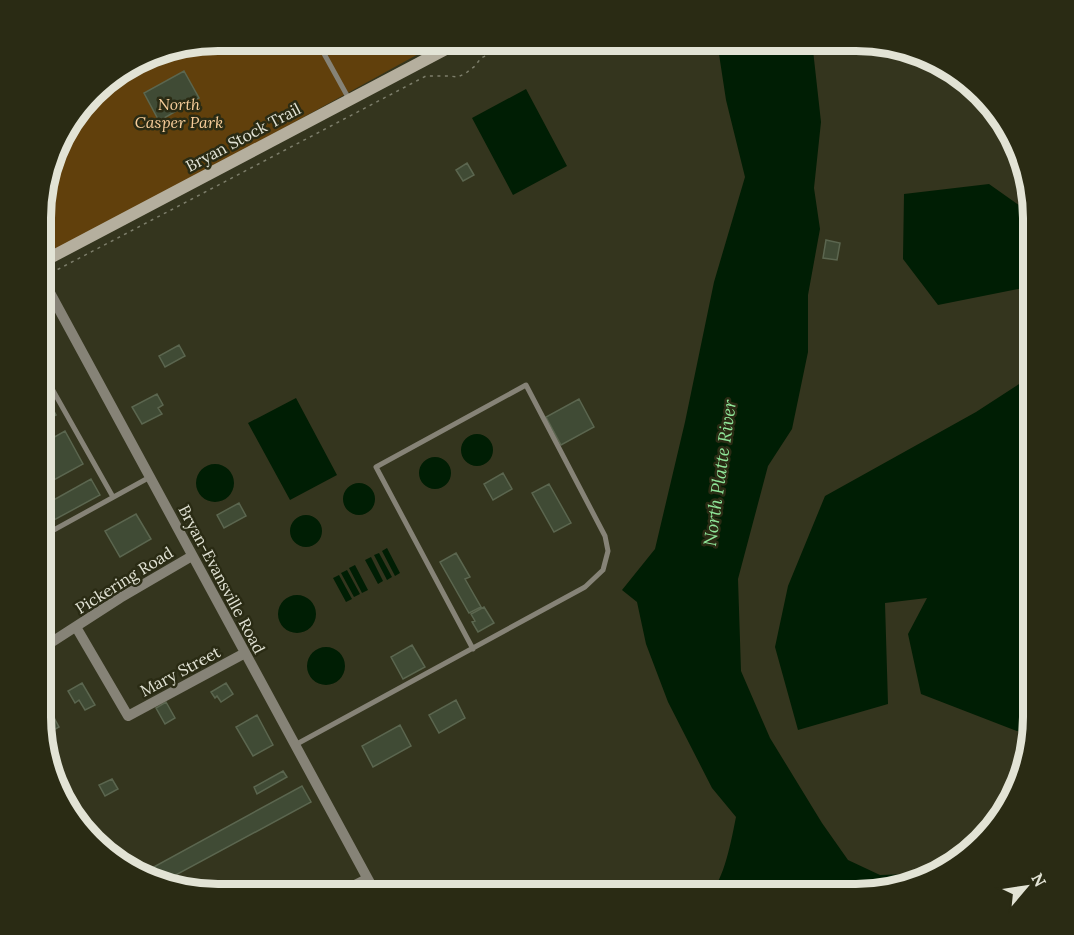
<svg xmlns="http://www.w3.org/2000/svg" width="1074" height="935" font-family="Lora,serif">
<rect width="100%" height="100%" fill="#34351e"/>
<!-- green -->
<path fill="#61400c" d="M218 41H442L46 259 42 252V194L64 129 101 84 160 50Z"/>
<!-- water -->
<path fill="#001e04" d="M717 41H812L821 122 814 188 820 229 808 295V352L792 429 768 466 738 579 741 671 770 738 822 823 848 860 880 875 939 873 934 876 868 894H709C724 882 732 837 736 817L712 788 668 702 646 644 637 602 622 590 655 549 685 422 714 282 745 177 726 100Z
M526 89 567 166 513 195 472 118Z
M989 184 1033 215V288H1023L938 305 903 259 904 194Z
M1033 375V717L1030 736 921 694 908 634 927 598 885 603 888 704 798 730 775 647 788 586 825 496 976 412Z
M296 398 337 475 290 500 248 423Z
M461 450a16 16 0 1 1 32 0a16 16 0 1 1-32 0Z
M419 473a16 16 0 1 1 32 0a16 16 0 1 1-32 0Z
M196 483a19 19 0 1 1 38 0a19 19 0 1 1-38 0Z
M343 499a16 16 0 1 1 32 0a16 16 0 1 1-32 0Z
M290 531a16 16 0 1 1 32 0a16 16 0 1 1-32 0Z
M387 548 400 573 395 576 382 551Z
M379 553 392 577 387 580 374 555Z
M371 557 383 581 378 584 365 560Z
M355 565 368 590 362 593 349 568Z
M347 570 360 594 354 597 341 573Z
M339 575 352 599 346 602 333 578Z
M278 614a19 19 0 1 1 38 0a19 19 0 1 1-38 0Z
M307 666a19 19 0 1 1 38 0a19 19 0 1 1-38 0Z"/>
<!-- building -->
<path fill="#404b35" stroke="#5b664f" stroke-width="1.5" d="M184 71 199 98 159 121 144 93Z
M467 163 474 175 463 181 456 170Z
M826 240 840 243 837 260 823 258Z
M179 345 185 356 165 367 159 356Z
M42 389 56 415 42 423Z
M157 394 163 405 158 408 162 414 142 424 132 407Z
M579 399 594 427 561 445 546 417Z
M65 431 83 464 41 487 42 444Z
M503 473 512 489 493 500 484 484Z
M91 479 100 495 41 527V507Z
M549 484 571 523 554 532 532 493Z
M239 503 246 516 224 528 217 515Z
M136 514 151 539 120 557 105 531Z
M456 553 470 577 465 579 481 607 469 613 440 562Z
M484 607 494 623 478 632 472 622 475 621 471 614Z
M412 645 425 667 403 679 391 657Z
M82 683 95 705 85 710 79 700 75 703 68 691Z
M226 683 233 694 221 702 217 696 215 698 211 692Z
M456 700 465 718 439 733 429 715Z
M166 702 175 718 165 724 156 708Z
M52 714 59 727 45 735 41 727V721Z
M257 715 273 745 253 756 236 727Z
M400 725 411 746 373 767 362 746Z
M283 771 287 777 257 794 254 787Z
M112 779 118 789 105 796 99 785Z
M302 786 311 802 161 883 158 882 150 869Z"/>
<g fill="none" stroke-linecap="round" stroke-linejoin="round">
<!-- path -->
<path stroke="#7d7e6b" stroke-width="1.5" stroke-dasharray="3 4.5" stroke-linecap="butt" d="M51 273 426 76H449L458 77 466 73 475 66 481 58 503 48 512 41"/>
<!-- service -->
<path stroke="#868377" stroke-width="5" d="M317 41 349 99
M42 371 113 497
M41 537 150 477
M295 745 585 587 603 570 608 551 605 536 526 385 376 467 473 649"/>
<!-- minor -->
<path stroke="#868377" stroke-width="10" d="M42 278 376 894
M76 627 128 716 245 653
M41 649 120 598 192 556
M337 894 367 879"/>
<!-- secondary -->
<path stroke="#b5af9e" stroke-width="12" d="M42 262 461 41"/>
</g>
<g text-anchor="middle" stroke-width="5" stroke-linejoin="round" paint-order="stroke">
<!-- park labels -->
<g font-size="16" font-style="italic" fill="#f6cc99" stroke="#2a2b14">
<text x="179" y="110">North<tspan x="179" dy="18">Casper Park</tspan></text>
</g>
<!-- street labels -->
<g font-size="16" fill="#e2e3d5" stroke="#2a2b14">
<text transform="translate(243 137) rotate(-28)" y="6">Bryan Stock Trail</text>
<text transform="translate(222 579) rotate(62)" y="6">Bryan-Evansville Road</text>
<text transform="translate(124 580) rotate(-32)" y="6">Pickering Road</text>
<text transform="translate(180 671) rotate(-28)" y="6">Mary Street</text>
</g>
<!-- water labels -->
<g font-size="18" font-style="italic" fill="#8fe598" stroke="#2a2b14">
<text transform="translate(720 473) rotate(-82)" y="6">North Platte River</text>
</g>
</g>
<!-- crop -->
<path d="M0 0H1074V935H0ZM218 51H856A167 167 0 0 1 1023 218V717A167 167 0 0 1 856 884H218A167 167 0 0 1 51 717V218A167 167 0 0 1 218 51Z" fill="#2a2b14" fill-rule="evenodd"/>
<path fill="none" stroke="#e2e3d5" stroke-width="8" d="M218 51H856A167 167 0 0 1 1023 218V717A167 167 0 0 1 856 884H218A167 167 0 0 1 51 717V218A167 167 0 0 1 218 51Z"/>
<!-- north arrow -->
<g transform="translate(1026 887) rotate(61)" stroke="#2a2b14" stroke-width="4.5" paint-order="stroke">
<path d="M0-4.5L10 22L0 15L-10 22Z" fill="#e2e3d5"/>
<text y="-9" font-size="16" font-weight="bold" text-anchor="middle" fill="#e2e3d5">N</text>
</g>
</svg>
